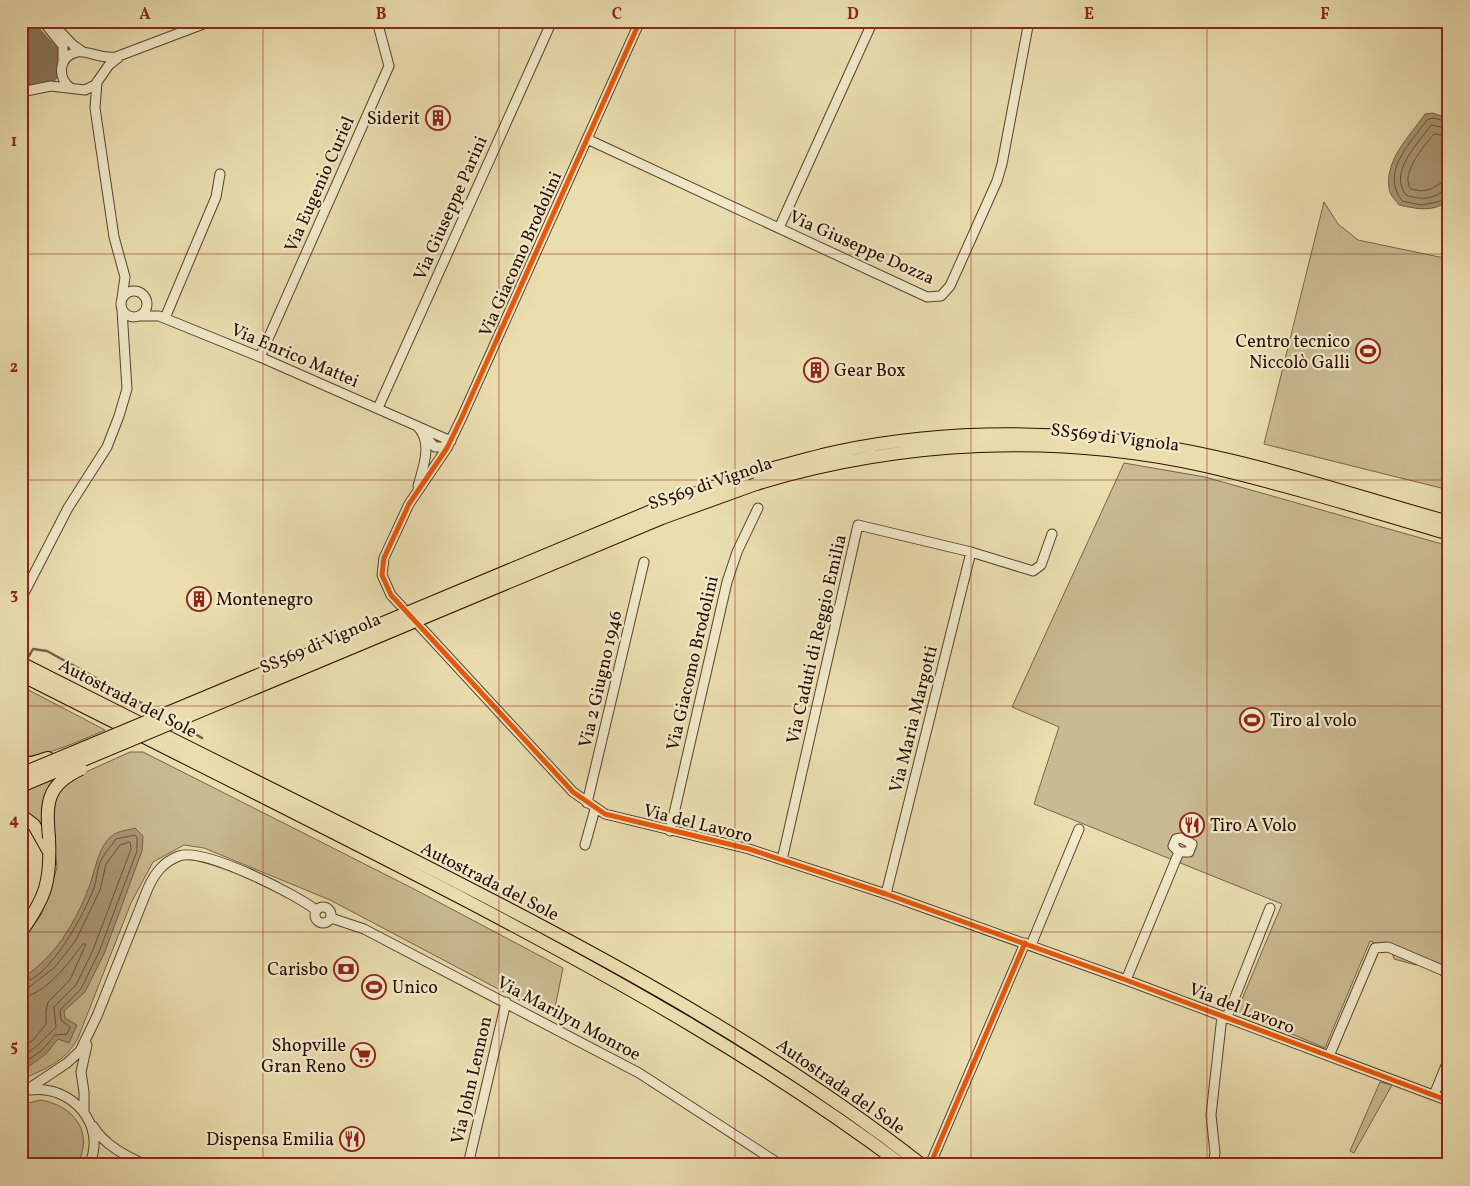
<svg xmlns="http://www.w3.org/2000/svg" width="1470" height="1186" font-family="Vollkorn,serif">
<rect width="100%" height="100%" fill="#eadeaf"/>
<filter id="stains"><feTurbulence type="fractalNoise" baseFrequency=".004" numOctaves="4"/><feColorMatrix values="0 0 0 0 .2 0 0 0 0 .09 0 0 0 0 .02 0 0 0 .5 -.17"/></filter>
<radialGradient id="worn" r=".72"><stop offset=".6" stop-color="#630" stop-opacity="0"/><stop offset="1" stop-color="#630" stop-opacity=".3"/></radialGradient>
<!-- green -->
<path fill="#c9ba91" stroke="#786448" d="M1324 202 1338 224 1358 240 1449 259V490L1264 444Z
M1124 463 1205 477 1449 546V572L1443 590 1449 593V975L1441 976 1439 968 1427 963 1416 965 1394 959 1391 949 1370 941 1325 1048 1237 1011 1282 904 1034 804 1059 727 1012 707Z
M21 686 105 730C79 741 51 755 21 757Z
M130 752H143L412 888 563 968 553 1018 330 900 204 848 184 845 153 862 131 903 78 1038C64 1063 46 1068 21 1080V943L41 915 57 868 53 828 54 797 62 786 77 776Z
M54 778C39 800 40 811 45 836L21 811V792Z
M1380 1082 1392 1085 1354 1153 1350 1151Z
M40 1100C73 1105 95 1132 77 1165H21V1105Z"/>
<!-- water -->
<path fill="#a89774" stroke="#756046" d="M1433 113 1449 119V199C1435 213 1417 209 1399 205 1396 201 1389 194 1389 188 1385 159 1410 136 1425 114Z
M135 828 143 836 142 851 104 954 85 992 64 1011 65 1018 77 1025 69 1043 58 1039 46 1054 21 1072V979C55 957 75 924 89 887 95 872 98 845 113 835 118 831 129 830 135 828Z"/>
<g fill="none" stroke-linecap="round" stroke-linejoin="round">
<!-- shore -->
<path stroke="#68523a" stroke-width="1" d="M1449 122 1433 118 1427 120C1410 144 1380 171 1402 201L1421 205 1438 202 1449 196
M1449 129 1431 125C1418 144 1388 172 1406 195 1415 198 1425 200 1434 196 1440 194 1442 190 1449 190
M1449 136 1434 134C1425 145 1399 174 1411 189L1421 191 1431 189 1441 183 1449 182
M21 983C50 980 85 912 94 888 97 879 97 870 100 862 104 854 111 846 116 839L135 835 137 838V851L99 952 81 989 60 1010 61 1020 70 1027 67 1034 55 1035 42 1050 21 1065
M21 989 29 987 55 967 76 940 100 890 106 864 120 845 130 842 131 849 93 950 76 985 54 1007 56 1027 38 1045 21 1058
M21 997C45 996 70 961 83 944H86L70 980 48 1002 46 1011V1024L33 1040 21 1048"/>
<!-- stream -->
<path stroke="#756046" stroke-width="2.5" d="M29 656 33 649 47 651 158 712
M180 725 202 738"/>
<!-- runway -->
<path stroke="#897658" stroke-width="54" d="M21 48 35 63"/>
<defs>
<path id="minor" d="M43 21 63 46V62
M50 21 73 45 83 52
M640 21 462 417 447 448 409 504 384 558 382 575 391 595 573 792 605 814 749 849 886 894 1126 980 1449 1101
M97 82 95 108 101 149 114 237 125 277 122 298
M71 88C57 79 58 56 77 52 88 50 99 59 116 57L211 21
M21 92 51 86 85 90 95 85 109 65 118 58
M587 139 927 297 941 296 950 286 997 181 1002 164 1029 21
M779 228 873 21
M121 304a13 13 0 1 1 26 0a13 13 0 1 1-26 0Z
M140 316H159L260 357 451 441
M165 318 216 197 220 174
M260 357 389 66 377 21
M378 408 552 21
M418 427C433 443 423 468 418 486
M425 437 435 447H443L448 443
M21 599 68 508 107 447 119 416 127 389 122 310
M587 803 644 562
M670 831 727 582 737 552 758 508
M1181 838 1192 844 1189 852H1179L1173 846 1176 839Z
M585 845 595 809
M782 860 858 525 971 552 1033 571 1041 565 1052 534
M886 894 971 552
M315 915a8 8 0 1 1 16 0a8 8 0 1 1-16 0Z
M331 918 364 929 639 1073 781 1165
M1031 945 1079 829
M1126 980 1179 852
M1227 1017 1270 908
M1329 1056 1375 948 1388 947 1449 973
M30 1090C71 1084 108 1125 89 1165
M25 1091 67 1063 80 1051 97 1016 148 888C155 873 163 862 179 856 204 847 295 894 316 910
M1434 1095 1449 1058
M84 1112V1092L81 1072 87 1045
M93 1126C104 1145 126 1156 146 1165
M468 1165 506 1002
M930 1165 1025 943
M1213 1165 1215 1153 1211 1115 1222 1016
M1447 1165 1449 1158"/>
<path id="highway" d="M744 476C774 468 804 459 835 452 938 430 1048 430 1152 445 1252 460 1351 495 1449 522
M756 484C901 440 1057 433 1205 466 1287 485 1368 510 1449 534
M21 663C143 725 265 786 388 847 573 940 758 1037 922 1165
M21 675C171 751 321 825 469 902 619 981 766 1063 902 1165
M21 763H32L48 758
M21 815 34 825 48 850
M21 932C46 897 51 881 49 838"/>
</defs>
<!-- minor casing -->
<use href="#minor" stroke="#58412c" stroke-width="11"/>
<!-- highway casing -->
<use href="#highway" stroke="#280d00" stroke-width="14"/>
<!-- minor -->
<use href="#minor" stroke="#f1eacb" stroke-width="9"/>
<!-- highway -->
<use href="#highway" stroke="#eadeaf" stroke-width="12"/>
<defs>
<path id="highway-bridge" d="M21 774 680 499 744 476
M21 786 662 518 756 484
M49 838C46 803 46 785 81 769"/>
</defs>
<!-- highway-bridge casing -->
<use href="#highway-bridge" stroke="#280d00" stroke-width="14" stroke-linecap="butt"/>
<!-- highway-bridge -->
<use href="#highway-bridge" stroke="#eadeaf" stroke-width="12"/>
<defs>
<path id="cycleway" d="M640 21 462 417 447 448 409 504 384 558 382 575 391 595 573 792 605 814 749 849 886 894 1126 980 1449 1101
M930 1165 1025 943"/>
</defs>
<!-- cycleway casing -->
<use href="#cycleway" stroke="#f1eacb" stroke-width="8"/>
<!-- cycleway -->
<use href="#cycleway" stroke="#e8590c" stroke-width="5"/>
</g>
<!-- grid -->
<path fill="none" stroke="#8f2418" stroke-width="1" stroke-opacity="0.55" d="M263 21V1165M499 21V1165M735 21V1165M971 21V1165M1207 21V1165M21 254H1449M21 480H1449M21 706H1449M21 932H1449"/>
<!-- icons -->
<defs>
<symbol id="building-ring" viewBox="-11 -11 22 22"><circle r="9.5" fill="#f1eacb" stroke="#8f2418" stroke-width="1.5"/><path d="M-4-6H4V6H1V3H-1V6H-4ZM-2.5-4.3h1.7v1.8h-1.7ZM.8-4.3h1.7v1.8H.8ZM-2.5-1h1.7V.8h-1.7ZM.8-1h1.7V.8H.8Z" fill="#8f2418"/></symbol>
<symbol id="stadium-ring" viewBox="-11 -11 22 22"><circle r="9.5" fill="#f1eacb" stroke="#8f2418" stroke-width="1.5"/><path d="M0-5a6.5 5 0 1 0 0 10a6.5 5 0 1 0 0-10ZM-3.5-1.8h7v3.6h-7Z" fill="#8f2418"/></symbol>
<symbol id="restaurant-ring" viewBox="-11 -11 22 22"><circle r="9.5" fill="#f1eacb" stroke="#8f2418" stroke-width="1.5"/><path d="M-5-6h1v4h1v-4h1v4h1v-4h1v5L-1.5 .5V6h-2V.5L-5-1ZM5-6V6H3V1.5H1.5Q1.5-4 5-6Z" fill="#8f2418"/></symbol>
<symbol id="bank-ring" viewBox="-11 -11 22 22"><circle r="9.5" fill="#f1eacb" stroke="#8f2418" stroke-width="1.5"/><path d="M-6-4H6V4H-6ZM0-2.3a2.3 2.3 0 1 0 0 4.6a2.3 2.3 0 1 0 0-4.6Z" fill="#8f2418"/></symbol>
<symbol id="supermarket-ring" viewBox="-11 -11 22 22"><circle r="9.5" fill="#f1eacb" stroke="#8f2418" stroke-width="1.5"/><path d="M-6-5.5h2.5l.6 2H6L4.5 2H-2.5L-4.4-4H-6ZM-1.5 3.2a1.3 1.3 0 1 0 .1 0ZM3 3.2a1.3 1.3 0 1 0 .1 0Z" fill="#8f2418"/></symbol>
</defs>
<g fill-rule="evenodd">
<use href="#building-ring" x="424" y="104" width="28" height="28"/>
<use href="#stadium-ring" x="1354" y="337" width="28" height="28"/>
<use href="#building-ring" x="802" y="356" width="28" height="28"/>
<use href="#building-ring" x="185" y="585" width="28" height="28"/>
<use href="#stadium-ring" x="1238" y="706" width="28" height="28"/>
<use href="#restaurant-ring" x="1178" y="811" width="28" height="28"/>
<use href="#bank-ring" x="332" y="955" width="28" height="28"/>
<use href="#stadium-ring" x="360" y="973" width="28" height="28"/>
<use href="#supermarket-ring" x="349" y="1041" width="28" height="28"/>
<use href="#restaurant-ring" x="338" y="1125" width="28" height="28"/>
</g>
<g text-anchor="middle" stroke-width="4.5" stroke-linejoin="round" paint-order="stroke">
<!-- poi labels -->
<g font-size="18" fill="#280d00" stroke="#f1eacb" text-anchor="end">
<text x="420" y="124">Siderit</text>
<text x="1350" y="347">Centro tecnico<tspan x="1350" dy="21">Niccolò Galli</tspan></text>
<text x="834" y="376" text-anchor="start">Gear Box</text>
<text x="216" y="605" text-anchor="start">Montenegro</text>
<text x="1270" y="726" text-anchor="start">Tiro al volo</text>
<text x="1210" y="831" text-anchor="start">Tiro A Volo</text>
<text x="328" y="975">Carisbo</text>
<text x="392" y="993" text-anchor="start">Unico</text>
<text x="346" y="1051">Shopville<tspan x="346" dy="21">Gran Reno</tspan></text>
<text x="334" y="1145">Dispensa Emilia</text>
</g>
<!-- street labels -->
<g font-size="18" fill="#280d00" stroke="#f1eacb">
<text transform="translate(319 184) rotate(-66)" y="6">Via Eugenio Curiel</text>
<text transform="translate(450 208) rotate(-66)" y="6">Via Giuseppe Parini</text>
<text transform="translate(862 247) rotate(24)" y="6">Via Giuseppe Dozza</text>
<text transform="translate(520 254) rotate(-66)" y="6">Via Giacomo Brodolini</text>
<text transform="translate(295 355) rotate(23)" y="6">Via Enrico Mattei</text>
<text transform="translate(1115 437) rotate(7)" y="6">SS569 di Vignola</text>
<text transform="translate(710 483) rotate(-19)" y="6">SS569 di Vignola</text>
<text transform="translate(816 639) rotate(-77)" y="6">Via Caduti di Reggio Emilia</text>
<text transform="translate(320 643) rotate(-23)" y="6">SS569 di Vignola</text>
<text transform="translate(692 663) rotate(-77)" y="6">Via Giacomo Brodolini</text>
<text transform="translate(600 679) rotate(-77)" y="6">Via 2 Giugno 1946</text>
<text transform="translate(128 698) rotate(27)" y="6">Autostrada del Sole</text>
<text transform="translate(913 719) rotate(-76)" y="6">Via Maria Margotti</text>
<text transform="translate(698 823) rotate(14)" y="6">Via del Lavoro</text>
<text transform="translate(490 881) rotate(27)" y="6">Autostrada del Sole</text>
<text transform="translate(1242 1008) rotate(21)" y="6">Via del Lavoro</text>
<text transform="translate(569 1018) rotate(28)" y="6">Via Marilyn Monroe</text>
<text transform="translate(471 1080) rotate(-77)" y="6">Via John Lennon</text>
<text transform="translate(841 1086) rotate(35)" y="6">Autostrada del Sole</text>
</g>
</g>
<!-- margin -->
<rect width="1470" height="1186" fill="none" stroke="#eadeaf" stroke-width="55"/>
<rect x="28" y="28" width="1414" height="1130" fill="none" stroke="#8f2418" stroke-width="2"/>
<g font-size="16" text-anchor="middle" font-weight="bold" fill="#8f2418">
<text x="145" y="19">A</text>
<text x="381" y="19">B</text>
<text x="617" y="19">C</text>
<text x="853" y="19">D</text>
<text x="1089" y="19">E</text>
<text x="1325" y="19">F</text>
<text x="14" y="146">1</text>
<text x="14" y="372">2</text>
<text x="14" y="599">3</text>
<text x="14" y="825">4</text>
<text x="14" y="1051">5</text>
</g>
<rect width="100%" height="100%" filter="url(#stains)"/>
<rect width="100%" height="100%" fill="url(#worn)"/>
</svg>
